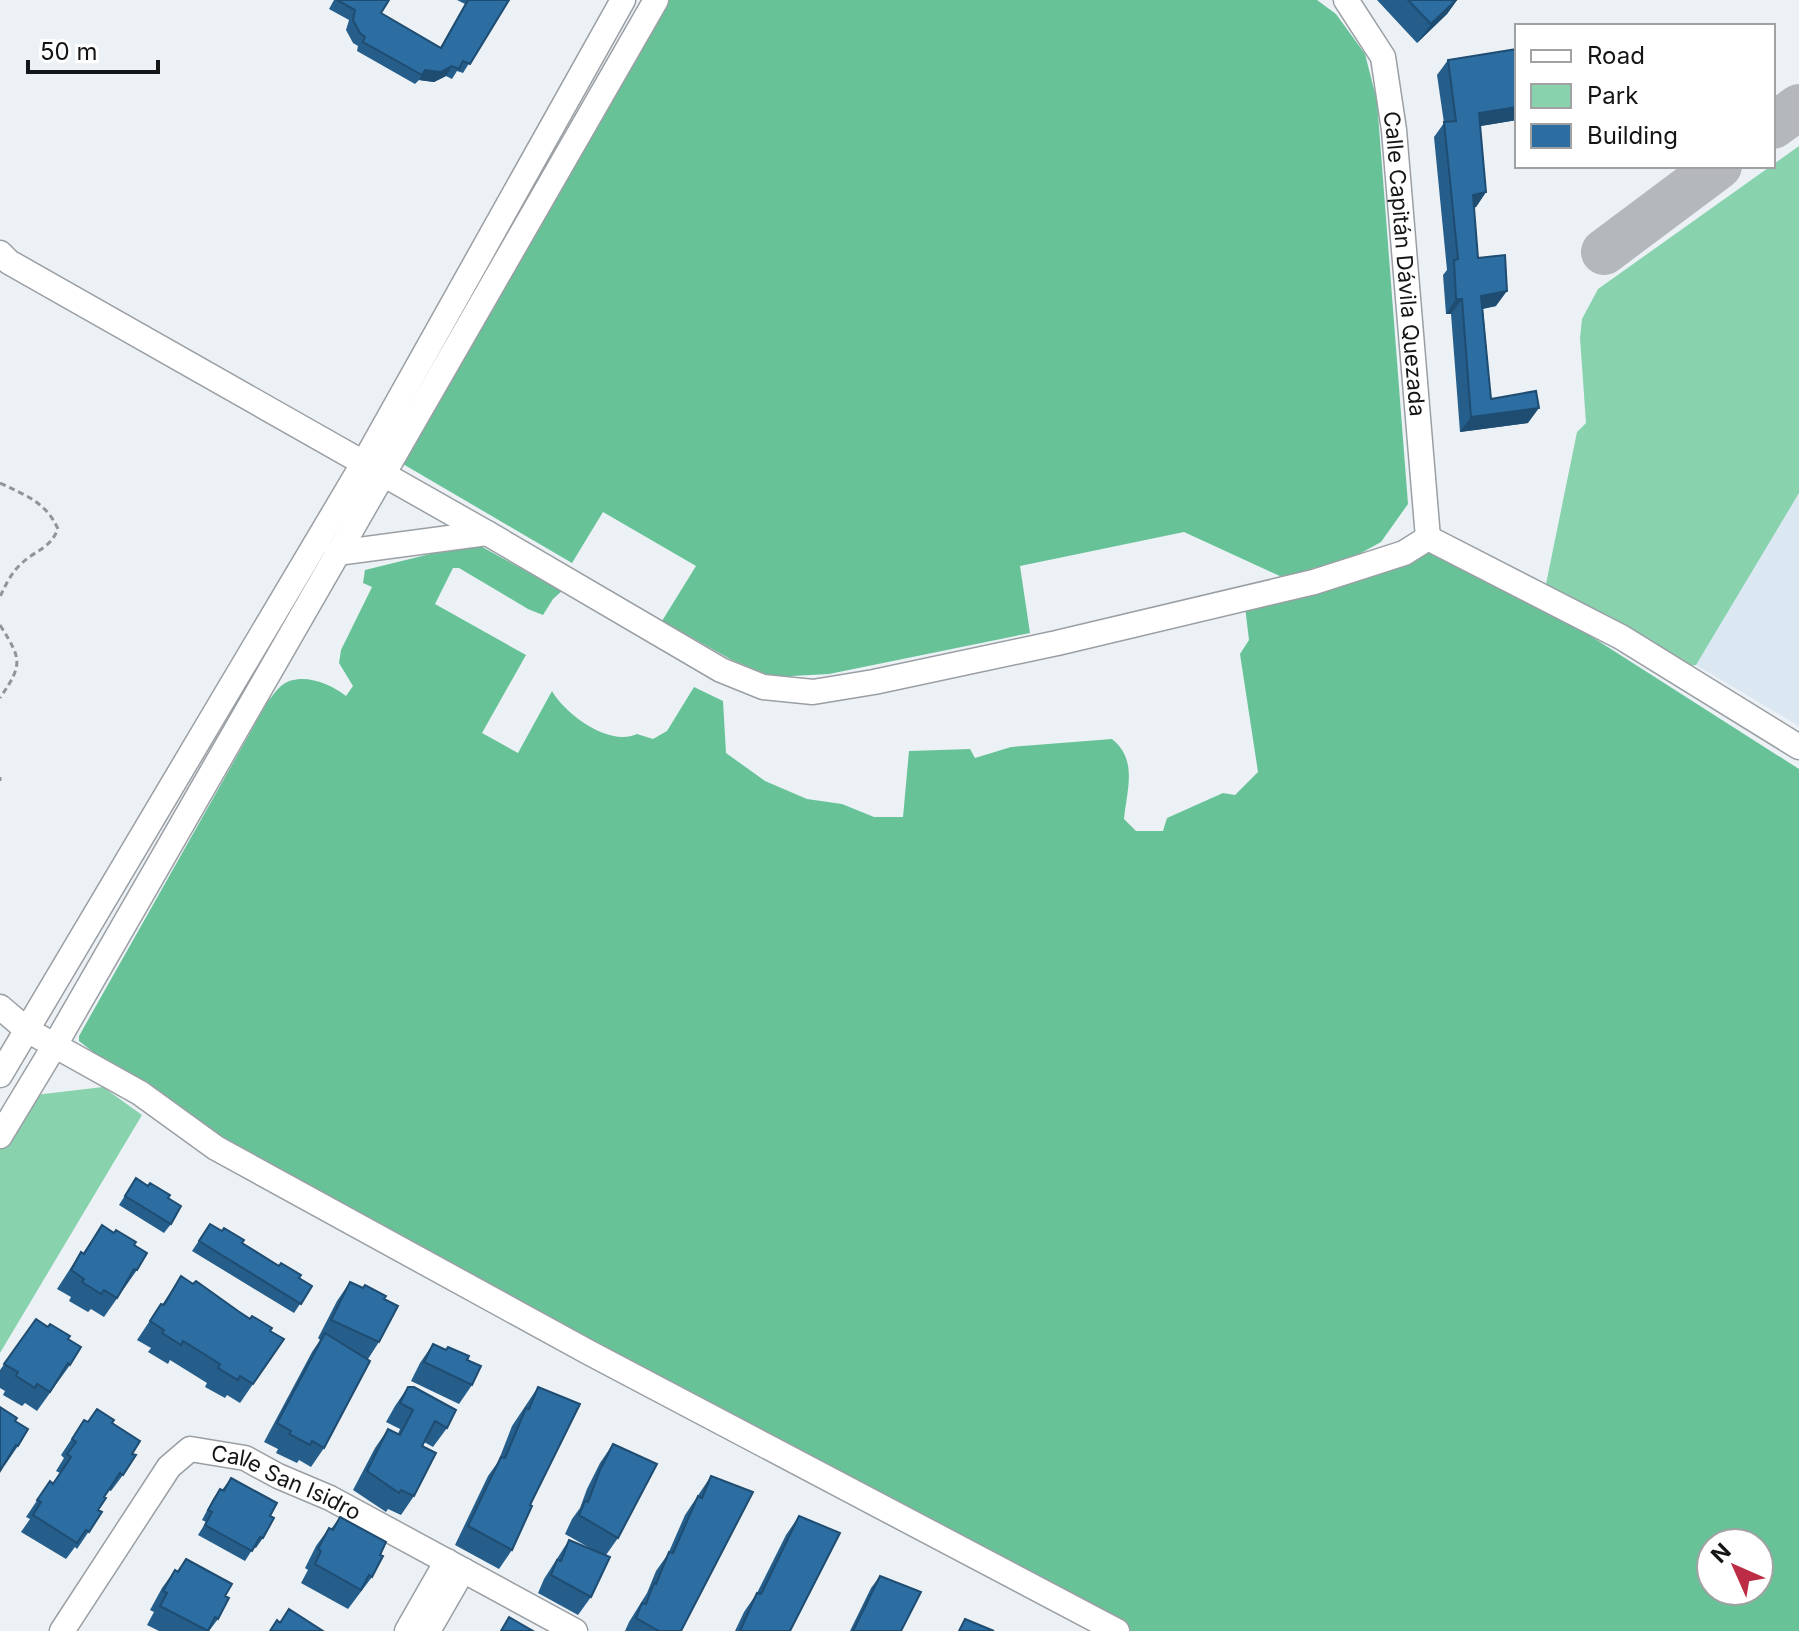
<svg xmlns="http://www.w3.org/2000/svg" width="1799" height="1631" font-family="Inter,sans-serif">
<rect width="100%" height="100%" fill="#ecf1f6"/>
<!-- built -->
<path fill="#dbe7f1" d="M1799 493V726L1696 665Z"/>
<!-- green -->
<path fill="#88d2ae" d="M1799 146V493L1696 665 1689 666 1546 584 1577 432 1586 423 1580 338 1582 319 1598 289Z
M103 1087 142 1115 0 1353V1122L18 1097Z"/>
<!-- forest -->
<path fill="#68c298" fill-rule="evenodd" d="M669 0H1317L1336 14 1365 54 1377 101 1408 504 1381 542 1352 558 1282 577 1184 532 1020 566 1030 633 829 674 773 677 732 660 662 621 696 566 603 512 572 563 391 457 518 253Z
M475 543 562 591 553 599 543 615 528 609 459 568H453L435 604 526 655 482 733 518 753 552 691C565 714 609 747 637 734L653 739 667 731 694 687 723 701 726 753 765 781 807 799 842 804 874 817H903L909 751 970 749 975 758 1011 747 1112 739C1138 760 1127 789 1124 819L1136 831H1163L1167 818 1223 793 1235 795 1258 772 1240 654 1249 640 1245 607 1427 553 1455 556 1542 605 1799 769V1631H1117L216 1148 79 1041V1036L268 701C272 697 276 690 281 686 299 671 330 683 346 696L353 686 339 663 341 650 372 587 363 583 365 570ZM1711 1543H1759V1591H1711Z"/>
<g fill="none" stroke-linecap="round" stroke-linejoin="round">
<!-- taxiway -->
<path stroke="#b4b7bc" stroke-width="46" d="M1773 126 1799 107
M1604 252 1719 166"/>
<defs>
<g id="minor">
<path id="s1" d="M1346 0 1383 57 1394 130 1428 538"/>
<path d="M0 253 9 262 487 533 721 670 763 687 813 692 874 682 1057 643 1314 582 1404 553 1428 538"/>
<path d="M1428 538 1621 637 1799 747"/>
<path d="M337 553 487 533"/>
<path d="M0 1007 27 1030 140 1093 216 1148 588 1352 1117 1631"/>
<path d="M0 1075 363 464 623 0"/>
<path d="M0 1136 55 1045 656 0"/>
<path id="s2" d="M62 1631 169 1467 190 1449 245 1458 278 1476 330 1498 575 1631"/>
<path d="M407 1631 447 1561"/>
<path d="M428 1631 463 1570"/>
</g>
</defs>
<!-- minor casing -->
<use href="#minor" stroke="#9a9fa4" stroke-width="27"/>
<!-- path -->
<path stroke="#919498" stroke-width="3" stroke-dasharray="6 4" stroke-linecap="butt" d="M0 483C25 495 46 502 58 529 49 550 35 550 21 564 11 573 5 586 0 597
M0 625C22 660 23 664 0 698
M0 777V781"/>
<!-- minor -->
<use href="#minor" stroke="#fff" stroke-width="24"/>
</g>
<!-- wall -->
<path fill="#265e8b" d="M334 0H389L381 13 440 48 465 4 457 0H509L463 73 457 71 452 79 446 76 434 82 419 80 415 84 357 51 358 46 353 43 346 30 349 20 329 9Z
M1377 0H1457L1447 14 1417 43Z
M1517 49V120L1480 126 1486 192 1476 207 1474 208 1478 258 1496 306 1483 309 1491 399 1528 423 1460 432 1451 314H1446L1443 275 1447 270 1434 137 1444 123 1437 75 1448 60Z
M136 1178 168 1198 171 1224 164 1233 119 1205Z
M210 1224 312 1286 294 1313 192 1251Z
M102 1225 134 1245 137 1270 104 1317 91 1309 88 1312 69 1301 71 1297 57 1289 81 1252 83 1253Z
M181 1276 284 1339 240 1403 227 1395 225 1398 205 1387 207 1383 170 1360 168 1364 148 1352 151 1348 137 1340 161 1304 162 1305Z
M350 1282 384 1299 379 1342 368 1359 324 1448 311 1467 299 1460 297 1463 276 1453 278 1449 264 1442 312 1352 320 1340 318 1338 337 1301Z
M36 1319 68 1339 70 1365 37 1411 25 1403 22 1406 3 1395 5 1391 0 1388V1370Z
M433 1344 467 1360 472 1385 459 1404 411 1381 420 1363Z
M408 1387 447 1428 433 1447 424 1442 422 1446 414 1496 401 1515 388 1509 386 1512 353 1490 375 1448 388 1429 398 1434 400 1429 386 1422 395 1406Z
M538 1387 530 1505 512 1550 499 1569 455 1545 488 1476 498 1462 512 1426Z
M84 1420 88 1422 112 1423 132 1454 123 1475 111 1491 108 1490 104 1497 98 1510 102 1512 77 1549 75 1547 66 1559 21 1532 30 1519 26 1517 50 1481 53 1483 60 1473 56 1471 64 1458 61 1455Z
M15 1421 18 1446 5 1465H4Z
M613 1444 618 1538 606 1555 591 1597 578 1615 538 1593 544 1579 569 1540 595 1551 565 1534 572 1519 580 1508 587 1489 600 1463Z
M711 1476 681 1631H625L629 1622 647 1593 656 1571 668 1554 685 1515Z
M231 1478 270 1516 263 1538 256 1548 254 1547 245 1561 198 1535 206 1522 202 1520 213 1499 220 1489 222 1490Z
M799 1516 790 1631H735L744 1612 757 1593 786 1535Z
M340 1517 380 1555 372 1577 348 1609 301 1583 308 1570 305 1568 316 1546 329 1528 331 1529Z
M186 1559 225 1596 218 1619 209 1631H159L147 1625 154 1612 150 1610 162 1588 175 1570 177 1571Z
M880 1576 901 1631H850L871 1588Z"/>
<!-- shaded-wall -->
<path fill="#1f4c71" d="M1456 0H1457L1447 14 1417 43 1431 24Z
M452 66 446 76 434 82 419 80 425 70Z
M1517 107V120L1469 128 1479 113Z
M1486 192 1476 207 1463 210 1473 195Z
M1507 291 1496 306 1471 311 1481 296Z
M1456 299H1462L1451 314H1446Z
M1539 408 1528 423 1460 432 1471 417Z"/>
<!-- building -->
<path fill="#2c6da2" stroke="#1f4c71" stroke-width="2" d="M337 0H389L381 13 441 48 468 0H509L470 64 463 61 459 69 452 66 441 72 425 70 422 75 363 42 365 37 360 33 353 20 355 10Z
M1408 0H1456L1431 24Z
M1517 49V107L1479 113 1486 192 1473 195 1478 258 1505 255 1507 291 1481 296 1491 399 1536 391 1539 408 1471 417 1462 299H1456L1454 260 1458 259 1444 122 1456 121 1448 60Z
M136 1178 148 1186 150 1183 170 1195 168 1198 181 1206 171 1224 125 1196Z
M210 1224 222 1231 224 1228 244 1240 242 1243 279 1266 281 1263 301 1275 299 1278 312 1286 301 1304 199 1241Z
M102 1225 114 1233 116 1230 136 1242 134 1245 147 1253 137 1270 134 1269 117 1298 104 1290 101 1294 82 1282 84 1279 71 1270 81 1252 84 1254Z
M181 1276 193 1284 196 1281 238 1311 250 1319 252 1316 272 1328 270 1331 284 1339 253 1384 240 1376 238 1380 218 1368 220 1364 183 1341 181 1345 162 1333 164 1330 150 1321 161 1304 164 1305Z
M350 1282 363 1288 365 1285 386 1296 384 1299 398 1306 379 1342 331 1320Z
M36 1319 48 1327 50 1324 70 1336 68 1339 81 1347 70 1365 68 1363 50 1392 37 1384 35 1388 16 1376 18 1372 4 1364Z
M325 1333 370 1361 324 1448 312 1441 310 1445 289 1434 291 1431 277 1423Z
M433 1344 446 1350 448 1347 469 1356 467 1360 481 1366 472 1385 424 1362Z
M408 1387H414L456 1410 447 1428 435 1421 422 1446 436 1453 414 1496 401 1490 399 1493 367 1471 388 1429 400 1435 413 1410 400 1403Z
M538 1387 580 1404 530 1505 532 1506 512 1550 468 1526 501 1457 505 1458 526 1408 529 1409Z
M0 1407 17 1418 15 1421 28 1429 18 1446 16 1445 0 1471Z
M97 1409 114 1420 112 1423 140 1441 132 1454 136 1455 123 1475 120 1473 104 1497 106 1498 98 1510 102 1512 89 1532 86 1530 77 1543 33 1515 41 1502 37 1500 50 1481 53 1484 71 1457 67 1454 76 1442 72 1439 84 1420 88 1422Z
M613 1444 657 1464 618 1538 579 1515 585 1501 588 1502 600 1470Z
M711 1476 753 1492 681 1631H659L636 1618 642 1603 646 1604 654 1583 656 1584 669 1552 673 1553 698 1496 702 1498Z
M231 1478 277 1503 270 1516 274 1518 263 1538 260 1537 252 1551 205 1525 212 1512 208 1510 220 1489 224 1491Z
M799 1516 840 1533 790 1631H740L757 1593 761 1594Z
M340 1517 386 1542 380 1555 383 1556 372 1577 369 1575 361 1590 315 1564 321 1551 318 1549 329 1528 333 1530Z
M569 1540 610 1557 591 1597 551 1575 557 1560 561 1561Z
M186 1559 232 1584 225 1596 229 1598 218 1619 215 1617 208 1631 160 1606 167 1593 163 1591 175 1570 178 1572Z
M880 1576 921 1592 901 1631H853Z
M289 1609 323 1631H270L277 1620 280 1623Z
M509 1617 533 1631H501Z
M965 1619 994 1631H959Z"/>
<g text-anchor="middle" stroke-width="6" stroke-linejoin="round" paint-order="stroke">
<!-- street labels -->
<g font-size="22" fill="#141517" stroke="#fff">
<text dy="8" stroke="none"><textPath href="#s1" startOffset="276">Calle Capitán Dávila Quezada</textPath></text>
<text dy="8" stroke="none"><textPath href="#s2" startOffset="326">Calle San Isidro</textPath></text>
</g>
</g>
<!-- legend -->
<rect x="1515" y="24" width="260" height="144" fill="#ffffff" stroke="#a1a1a2" stroke-width="2"/>
<rect x="1531" y="50" width="40" height="12" fill="#ffffff" stroke="#a1a1a2" stroke-width="2"/>
<text x="1587" y="64" font-size="24" fill="#141517">Road</text>
<rect x="1531" y="84" width="40" height="24" fill="#88d2ae" stroke="#a1a1a2" stroke-width="2"/>
<text x="1587" y="104" font-size="24" fill="#141517">Park</text>
<rect x="1531" y="124" width="40" height="24" fill="#2c6da2" stroke="#a1a1a2" stroke-width="2"/>
<text x="1587" y="144" font-size="24" fill="#141517">Building</text>
<!-- north arrow -->
<g transform="translate(1735 1567) rotate(315)"><circle r="38" fill="#ffffff" stroke="#a1a1a2" stroke-width="2"/>
<path d="M0-6L14 30L0 20L-14 30Z" fill="#bd2c45"/>
<text y="-12" font-size="22" font-weight="bold" text-anchor="middle" fill="#141517">N</text>
</g>
<!-- scale -->
<path d="M28 60v12h130v-12" fill="none" stroke="#141517" stroke-width="4"/>
<text x="40" y="60" font-size="24" fill="#141517" stroke="#ffffff" stroke-width="6" paint-order="stroke">50 m</text>
</svg>
